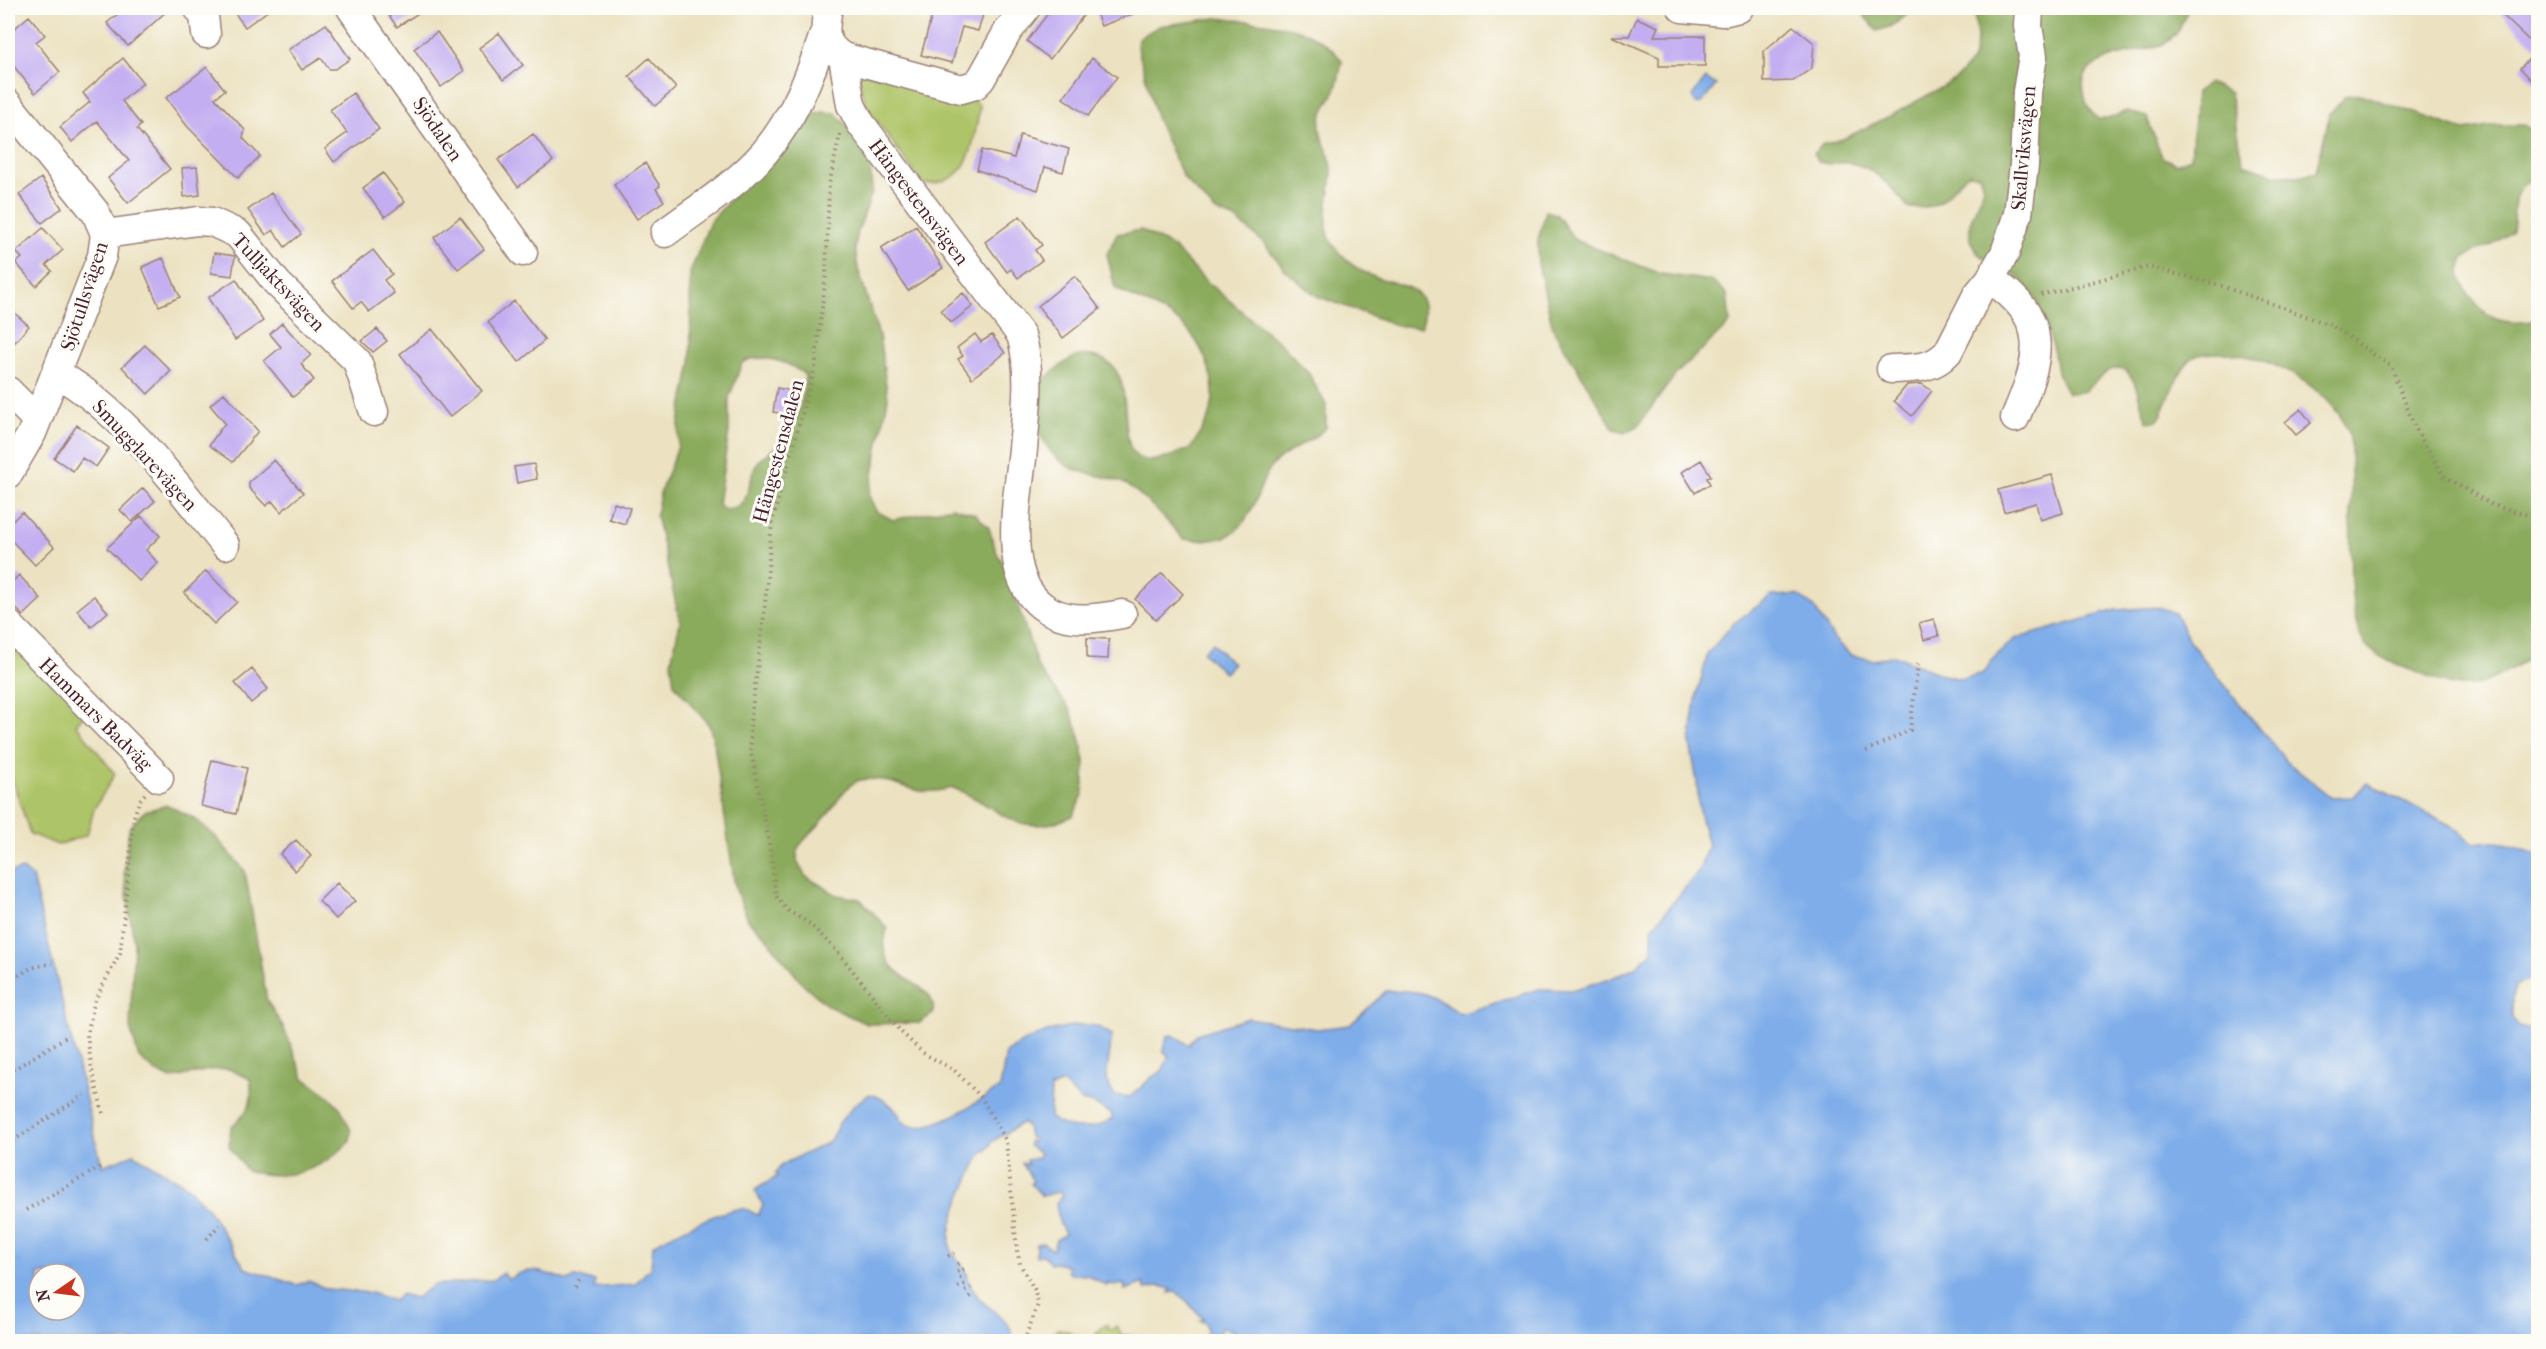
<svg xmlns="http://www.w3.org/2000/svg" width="2546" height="1349" font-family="'IM FELL French Canon',serif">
<rect width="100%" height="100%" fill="#fdfcf7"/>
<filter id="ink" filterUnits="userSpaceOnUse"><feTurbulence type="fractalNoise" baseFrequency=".0167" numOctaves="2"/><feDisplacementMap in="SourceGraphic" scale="12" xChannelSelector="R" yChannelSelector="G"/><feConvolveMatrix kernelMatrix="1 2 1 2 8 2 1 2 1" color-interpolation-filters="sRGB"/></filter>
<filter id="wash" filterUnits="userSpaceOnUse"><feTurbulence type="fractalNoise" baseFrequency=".008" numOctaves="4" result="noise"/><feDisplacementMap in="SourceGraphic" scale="24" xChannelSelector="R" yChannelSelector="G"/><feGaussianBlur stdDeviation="1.35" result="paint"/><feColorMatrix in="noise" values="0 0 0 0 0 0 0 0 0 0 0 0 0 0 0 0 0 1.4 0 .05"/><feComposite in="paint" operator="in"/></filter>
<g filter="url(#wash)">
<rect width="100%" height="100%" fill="#ece2c1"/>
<!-- green -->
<path fill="#aec468" stroke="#7c724a" stroke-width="1.5" d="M855 66 974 99 980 107C972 145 972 185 923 184L867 108Z
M8 633 87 712 76 724 115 774 94 809 87 835 58 845 30 834 8 766Z
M1104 1325H1108L1107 1329 1111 1330 1116 1326 1122 1335 1134 1336 1135 1341H1092L1096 1339V1334Z
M1058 1329 1066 1330 1083 1341H1047L1048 1337Z"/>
<!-- forest -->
<path fill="#8aaa5c" stroke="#6a6444" stroke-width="1.5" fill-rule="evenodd" d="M1866 8H1936L1908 14 1892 26 1877 31 1865 17Z
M1964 8H2189C2182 21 2180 34 2167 42 2146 55 2075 51 2084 92 2086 105 2089 110 2098 119H2108L2126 111 2147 117 2162 157 2176 164 2191 158 2196 92 2209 83 2230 93C2236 117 2236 141 2244 164 2268 173 2292 182 2316 171L2330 113 2345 96 2360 94 2464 130 2495 125H2525L2538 137V174C2507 195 2517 198 2512 231 2499 244 2481 247 2465 257 2463 261 2461 267 2460 271 2459 287 2482 313 2496 319 2510 324 2525 322 2538 320V653C2515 665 2488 688 2460 686 2443 685 2424 675 2408 669 2394 664 2375 656 2365 644 2343 616 2353 508 2351 469 2351 458 2352 443 2349 433 2331 387 2267 353 2220 353 2212 353 2201 353 2194 357 2178 367 2168 403 2158 420L2148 422C2139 407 2140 387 2129 374 2115 357 2097 382 2086 390 2082 393 2074 393 2068 393L2057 373 2053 347 2036 299 2020 278 1978 254 1970 240V223L1984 188 1979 175 1968 174C1942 195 1947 209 1909 208 1893 190 1875 165 1848 163 1837 162 1830 166 1819 162L1814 154 1822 145 1843 139 1890 116 1955 80 1973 60 1977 38 1975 17Z
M1217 18C1261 23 1313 21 1342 61 1340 70 1339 79 1336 88 1332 99 1322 110 1320 121 1318 139 1332 154 1332 170 1332 193 1320 222 1332 243 1341 257 1354 268 1370 275 1396 286 1437 285 1421 327L1399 326 1317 296 1287 272 1264 243 1234 218 1216 212 1184 178 1167 142 1157 120 1137 45 1139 38 1159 26Z
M823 112 835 113 852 131 867 157 871 174 872 193 858 231 855 247 858 269 879 335 888 398 869 495 876 511 893 520 952 507 975 514 989 528 996 551 1007 571 1038 668 1070 709 1080 737 1085 761 1083 795 1073 816C1013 842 1002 806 953 788 918 795 922 791 890 782 845 770 846 795 822 821 814 831 805 838 798 848L797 860 805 876 837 895 860 899 887 928C886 934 884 941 884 947 886 983 939 981 933 1014L919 1023 867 1024 828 1006 801 982 764 935 748 920 735 887 714 743 709 725 674 684 671 662 680 622 656 515 660 493 678 446 679 423 691 363 690 273 710 222 798 125 811 115ZM764 358C781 361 791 364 805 375 804 396 798 425 784 441 775 449 762 455 756 465 747 483 751 510 724 509L718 504 729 431V398L742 363 750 359Z
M1546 211 1556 214 1575 240 1661 274 1713 281 1727 294 1730 323 1676 374 1637 427 1624 433 1614 429 1553 329 1538 264V239Z
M1141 230 1173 247 1205 280 1282 345 1309 374 1326 405V428C1310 443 1287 449 1272 466 1266 473 1261 486 1258 495 1242 536 1226 544 1183 539 1167 520 1147 499 1127 485 1111 475 1088 476 1071 468 1048 457 1027 420 1035 395 1039 381 1055 370 1066 362 1075 355 1085 354 1096 357 1142 368 1113 443 1139 458 1154 466 1177 453 1191 448 1197 437 1208 423 1211 411 1219 376 1200 333 1169 315 1153 305 1133 299 1115 288L1107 254 1117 234Z
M167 805 195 819 215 836 245 871 267 1001 283 1026 304 1078 329 1096 341 1109 351 1131 350 1141C320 1172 289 1181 247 1171L229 1146 231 1127C249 1111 254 1104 250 1079L229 1069 208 1070 171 1079 155 1071 139 1058 130 1028 134 943 124 874 129 828 145 811Z"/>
<!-- water -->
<path fill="#7fade9" stroke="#64668a" stroke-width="1.5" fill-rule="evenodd" d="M1706 78 1716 85 1702 103 1696 104 1692 96Z
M1797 595 1813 606 1834 639 1851 655 1874 660 1894 655 1943 675 1962 679 1983 673 1998 653 2015 639 2116 610 2159 607 2175 613 2190 642 2286 761 2332 798 2353 797 2367 783 2451 825 2473 843 2494 841 2538 854V978L2516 985 2512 1000V1018L2520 1027 2538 1032V1341H1231L1229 1334H1234L1235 1331 1221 1328 1219 1334H1207L1206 1324 1200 1320 1204 1319 1179 1294 1175 1292 1169 1293 1171 1289 1160 1286 1145 1289 1144 1283 1125 1290 1124 1284 1114 1286 1109 1283 1107 1286 1088 1275 1071 1274 1067 1271 1069 1267 1057 1263 1050 1264 1044 1255 1036 1256V1244L1043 1243 1053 1250 1056 1240 1065 1234 1059 1222 1056 1203 1063 1194 1058 1192 1042 1196 1031 1184 1033 1181 1022 1163 1028 1165 1026 1160 1038 1158 1040 1154 1029 1146V1141L1033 1142 1034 1139 1029 1137 1027 1126 1022 1123 993 1141 986 1151H983C973 1170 943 1227 951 1249 953 1256 961 1261 964 1268 970 1283 972 1292 984 1303 998 1315 1013 1322 1013 1341H8V873L23 869 32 877 102 1166 134 1154 187 1186 209 1210 245 1268 296 1285 309 1281 327 1289 371 1293 394 1301 401 1294 416 1298 433 1285 493 1280 503 1273 509 1279C530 1264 546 1273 568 1281L575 1277 595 1281 594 1288 635 1284 651 1267 653 1245C669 1236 729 1205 745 1209 750 1210 754 1214 758 1215L763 1205 755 1190 778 1176 775 1173 783 1164 829 1142 840 1122 855 1104 870 1094C882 1098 889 1102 897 1112 899 1115 902 1121 905 1123 927 1138 981 1099 1000 1088L1006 1053C1027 1037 1068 1021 1095 1026 1101 1027 1107 1032 1112 1035L1106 1080 1114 1095 1130 1097 1152 1077 1162 1071 1169 1057 1163 1050 1167 1036 1173 1035 1189 1045 1197 1034 1248 1018 1317 1029 1350 1025 1386 991C1422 989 1431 994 1461 1014L1539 989 1571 990 1610 979 1635 967 1652 952V928L1699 871 1708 845 1699 812 1697 781 1690 743 1697 694 1708 653 1734 623 1771 596ZM1062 1083 1082 1101 1094 1104 1112 1114V1119C1094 1131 1067 1132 1050 1117L1051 1088ZM39 1274H75V1310H39Z
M1212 643 1233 664 1224 673 1203 652Z"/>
<g id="blocks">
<!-- building -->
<path fill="#c3aef1" d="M125 8H170L128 46 107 23Z
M231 8H272L245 27Z
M397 8H426L397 27 388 14Z
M934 8H985L978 31 962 27 952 63 921 55Z
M1052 8H1089L1050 59 1027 41Z
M1094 8H1146V9L1101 26Z
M2495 8H2538V49Z
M29 16 45 35 36 42 60 72 35 93 8 59V34Z
M1637 18 1658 27 1654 36H1705V66H1659V57L1611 36H1629Z
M326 24 350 59 335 69H329L321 58 302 70 288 50Z
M1793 26 1814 43 1812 68 1793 81 1764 82V51Z
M437 32 464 71 441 87 414 49Z
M499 33 523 65 503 80 479 48Z
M2538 50V87L2520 68Z
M123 58 143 83 122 101 141 125 137 129 170 169 128 203 108 178 129 161 97 121 72 142 60 127 90 102 83 93Z
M649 58 676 88 655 106 629 76Z
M1092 58 1117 77 1088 116 1063 98Z
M207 67 225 90 215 98 245 130 243 138 260 156 238 178 187 126 166 98Z
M353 93 379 129 334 162 325 149 347 133 330 110Z
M533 134 553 161 518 187 498 160Z
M1020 135 1069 149 1063 172 1045 167 1038 190 977 170 982 150 1014 158Z
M645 163 660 186 656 189 664 201 637 219 614 185Z
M197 167 200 195 184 197 182 168Z
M383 173 405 202 385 217 363 188Z
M41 178 62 208 42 223 19 195Z
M271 193 301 234 285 247 273 230 266 235 248 210Z
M1020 216 1042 245 1035 250 1042 260 1018 278 1011 269 1007 272 985 242Z
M460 217 484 249 458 269 434 238Z
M916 226 943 268 908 291 881 248Z
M43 228 63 250 46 265 52 271 36 286 16 263 22 258 16 252Z
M373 250 392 274 384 280 394 293 369 312 361 302 353 308 332 281Z
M214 253 235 256 232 276 211 273Z
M163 258 180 297 159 306 142 267Z
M1075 276 1100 309 1063 338 1038 306Z
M236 279 263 321 235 340 208 298Z
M963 293 973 306 951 323 941 310Z
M514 301 545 340 519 362 488 322Z
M8 307 29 326 8 350Z
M282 323 311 355 301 364 314 380 293 397 264 361 281 347 270 334Z
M377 329 387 341 373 352 362 341Z
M432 329 482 391 450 417 400 354Z
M975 334 981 342 992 335 1005 353 972 378 958 359 963 356 957 348Z
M145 345 171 371 148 394 122 367Z
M1922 384 1932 391 1912 416 1894 401 1907 385Z
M777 388 798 392 794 415 773 412Z
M224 393 258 431 233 462 209 445 225 423 210 405Z
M2301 409 2311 423 2296 435 2285 422Z
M77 425 109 448 96 467 82 458 73 471 54 458Z
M274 460 303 493 281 512 272 501 266 506 249 488V482Z
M1701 460 1711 476 1707 478 1710 484 1695 493 1682 472Z
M534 464 537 479 517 483 514 467Z
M2052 475 2063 513 2040 520 2036 503 2004 512 1998 490Z
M143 488 155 501 132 522 120 510Z
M614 503 630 508 625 524 609 519Z
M22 512 54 547 35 565 8 537V525Z
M141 516 160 536 146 550 158 563 139 581 107 548Z
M206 571 237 602 214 624 184 593Z
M1162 573 1183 594 1156 620 1135 599Z
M19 575 41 599 23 616 8 599V586Z
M94 596 108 612 91 627 77 610Z
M1934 619 1939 636 1924 640 1919 623Z
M1087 638 1109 639 1108 659 1087 658Z
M252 669 268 689 251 703 235 683Z
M212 760 247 768 236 814 201 806Z
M296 840 311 856 295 871 280 854Z
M337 883 355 901 336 919 319 901Z"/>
</g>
</g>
<g filter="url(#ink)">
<use href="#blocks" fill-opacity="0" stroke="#9b8076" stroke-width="1.5"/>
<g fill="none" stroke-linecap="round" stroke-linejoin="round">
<defs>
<path id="minor" d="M198 8 204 16 206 34
M351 8 523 252
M828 8C824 30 822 44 843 57L961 89 975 85 981 79 1008 31 1026 8
M1682 8 1723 12 1739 8
M843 57 851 105 861 124 1021 335C1032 371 1026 412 1023 449 1019 495 997 584 1050 611 1072 623 1099 618 1122 614
M8 104 96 213 105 234 102 256 32 433 8 474
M665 233C698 208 738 184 765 152 794 117 810 77 824 34
M105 234 198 221 212 222 238 234 277 283 357 361 374 412
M1990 279C2052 320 2041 357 2015 418
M1891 369C1913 368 1932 370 1948 352L1977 295 1990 279 2005 253 2018 214 2024 165 2027 92 2033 56 2028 26 2029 8
M58 374C126 414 176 484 225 545
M8 391 37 420
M8 624 159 778"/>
</defs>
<!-- minor casing -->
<use href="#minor" stroke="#9b8076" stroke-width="31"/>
<!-- path -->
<path stroke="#9b8076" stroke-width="4" stroke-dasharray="1.5 4.5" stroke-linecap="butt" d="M840 134 829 185 826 274 815 367 772 522 764 616 750 724 751 752 769 841 776 896 787 910 810 924 838 952 901 1032 923 1053 954 1070 981 1097 1006 1141 1017 1250 1020 1264 1034 1289 1038 1304 1024 1342
M2041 295 2149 267 2219 285 2331 325 2391 366 2415 428 2444 476 2492 505 2538 518
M1866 751 1910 730 1918 663
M8 982 31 968 52 963
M8 1073 69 1035
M103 1113 92 1070 87 1035 95 1000 120 953 134 817 139 801 145 794
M8 1144 84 1095
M26 1210 102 1166
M207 1239 219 1225
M948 1256 954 1253
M957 1264 961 1262
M957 1272 964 1269
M960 1278 966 1276
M575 1287 579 1279
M958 1287 968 1283
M965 1291 971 1288
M970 1297 974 1294"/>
<!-- minor -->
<use href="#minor" stroke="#fff" stroke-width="28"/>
</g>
</g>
<g text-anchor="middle" stroke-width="6" stroke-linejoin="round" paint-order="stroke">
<!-- street labels -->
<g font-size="20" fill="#4a1f2b" stroke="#fdfcf7">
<text transform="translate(438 129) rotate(56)" y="7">Sjödalen</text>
<text transform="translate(2023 148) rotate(-85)" y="7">Skallviksvägen</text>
<text transform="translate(919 202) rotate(53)" y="7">Hängestensvägen</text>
<text transform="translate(279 282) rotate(47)" y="7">Tulljaktsvägen</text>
<text transform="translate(84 296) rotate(-72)" y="7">Sjötullsvägen</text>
<text transform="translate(778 451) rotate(-75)" y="7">Hängestensdalen</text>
<text transform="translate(145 455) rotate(47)" y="7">Smugglarevägen</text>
<text transform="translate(96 714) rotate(45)" y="7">Hammars Badväg</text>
</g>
</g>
<!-- margin -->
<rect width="2546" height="1349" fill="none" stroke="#fdfcf7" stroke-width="30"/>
<!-- north arrow -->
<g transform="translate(57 1292) rotate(256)"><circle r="28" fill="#fdfcf7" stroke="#b5a4a5" stroke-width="1.5"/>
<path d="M0-4.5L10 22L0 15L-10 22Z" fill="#c8321e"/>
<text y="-9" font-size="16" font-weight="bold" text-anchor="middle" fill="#4a1f2b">N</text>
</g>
</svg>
